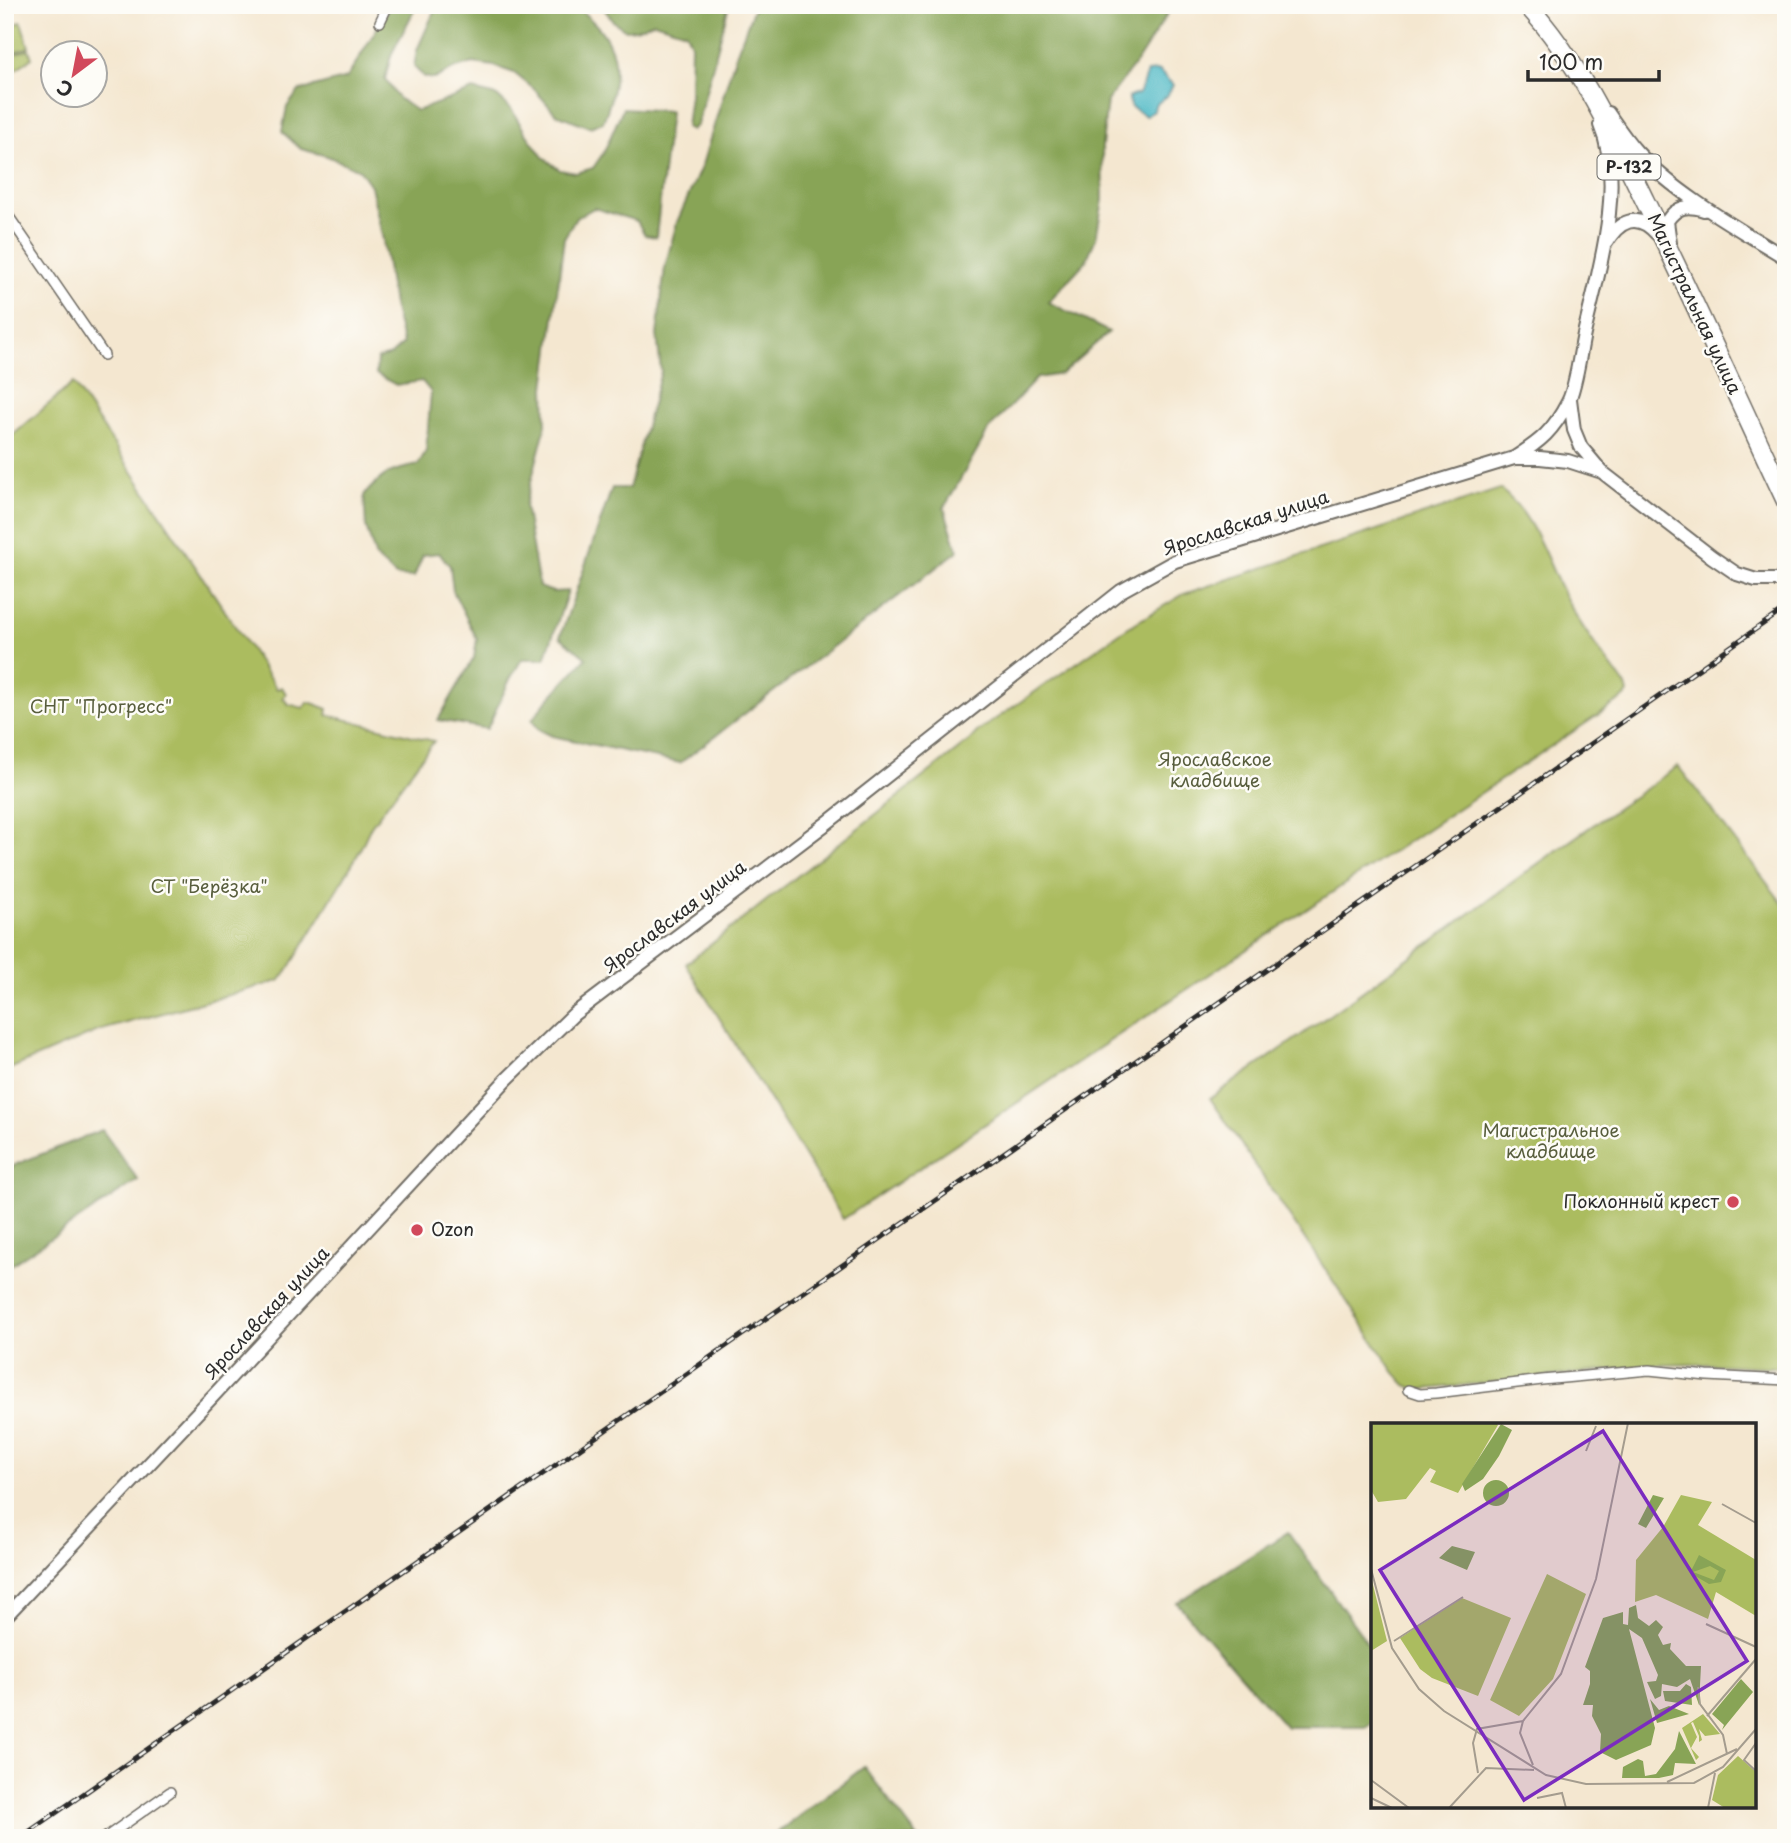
<svg xmlns="http://www.w3.org/2000/svg" width="1791" height="1843" font-family="'Playpen Sans',sans-serif">
<rect width="100%" height="100%" fill="#fdfcf7"/>
<filter id="ink" filterUnits="userSpaceOnUse"><feTurbulence type="fractalNoise" baseFrequency=".0143" numOctaves="2"/><feDisplacementMap in="SourceGraphic" scale="14" xChannelSelector="R" yChannelSelector="G"/><feConvolveMatrix kernelMatrix="1 2 1 2 8 2 1 2 1" color-interpolation-filters="sRGB"/></filter>
<filter id="wash" filterUnits="userSpaceOnUse"><feTurbulence type="fractalNoise" baseFrequency=".00686" numOctaves="4" result="noise"/><feDisplacementMap in="SourceGraphic" scale="28" xChannelSelector="R" yChannelSelector="G"/><feGaussianBlur stdDeviation="1.57" result="paint"/><feColorMatrix in="noise" values="0 0 0 0 0 0 0 0 0 0 0 0 0 0 0 0 0 1.4 0 .05"/><feComposite in="paint" operator="in"/></filter>
<g filter="url(#wash)">
<rect width="100%" height="100%" fill="#f4e7d0"/>
<!-- green -->
<path fill="#abbc5f" stroke="#6b7445" stroke-width="2" d="M21 22 29 47 14 52 6 27Z
M29 49 32 58 6 76 5 57Z
M73 383 277 689 282 687 286 694 283 698 288 704 303 708 309 702 328 709 327 715 434 741 371 826 357 856 290 967 279 981 98 1031 5 1071V442Z
M1500 489C1536 517 1545 559 1566 598 1582 629 1605 659 1626 686L1628 693 1625 697 843 1219 686 964 970 740 977 732 1127 628 1184 594Z
M1678 766 1786 908V1368L1706 1364 1659 1365 1417 1390 1406 1385 1395 1373 1210 1098C1317 1026 1421 949 1525 873 1576 836 1627 802 1678 766Z"/>
<!-- forest -->
<path fill="#88a456" stroke="#5a6840" stroke-width="2" d="M391 5H417L391 55 385 79 398 98 417 111 473 90 497 96 511 109 525 132 543 157 560 170 576 173 593 168 604 152 623 108 670 111 656 237 645 235 637 221 594 208 576 218 564 238 545 388 546 425 525 505 539 587 553 592 568 591 545 659H522L510 679 487 729 438 720 474 658 477 639 453 591 450 566 439 553 423 555 414 577 396 576 376 558 366 527 364 495C384 473 388 471 418 465L426 451 431 392 422 381 396 385 376 374 377 359 391 355 403 344 393 305 383 240 371 186 360 170 327 156 301 149 282 132 287 107 299 91 347 78Z
M437 5H575C587 16 601 27 608 42 621 68 613 97 603 122L590 127 556 114 535 90 514 73 494 66 473 63 453 69 434 79 424 77 414 67 417 50Z
M601 5H729L697 125 691 130 686 127 690 95 691 44 686 32 654 22 636 29 626 30 614 22Z
M755 5H1173L1138 60 1107 101 1102 146 1103 200 1096 238 1086 261 1048 302 1109 332 1061 374 1037 378 989 429 944 508 958 551 680 763 552 736 538 729 532 720 544 704 586 658 560 637 612 488H629L661 372 657 335 665 267 677 222 702 165 735 57Z
M102 1130 138 1180 5 1269V1171L17 1164Z
M1288 1532 1373 1651V1722L1366 1727H1286L1177 1603Z
M864 1767 918 1838H770Z"/>
<!-- water -->
<path fill="#4bb8c5" stroke="#3b7278" stroke-width="2" d="M1159 71 1173 85 1167 96 1155 105 1154 111 1146 116 1131 107 1128 97 1139 94 1147 72Z"/>
</g>
<g filter="url(#ink)">
<g fill="none" stroke-linecap="round" stroke-linejoin="round">
<defs>
<path id="street" d="M380 22 388 5
M5 211 104 355
M1408 1390 1420 1394 1436 1393 1542 1380 1649 1370 1707 1376 1786 1380
M105 1838 170 1792"/>
<path id="secondary" d="M1608 113C1617 126 1626 140 1637 152 1676 194 1737 228 1786 258
M1606 243C1619 221 1637 211 1657 234
M1670 243 1667 221C1677 206 1687 205 1704 210
M1570 399 1574 430 1581 447 1602 472 1712 557 1737 574 1756 580H1786
M1514 458H1540L1568 461 1602 472
M5 1617 214 1395 507 1079 574 1014 827 823 1121 591 1175 561 1514 458C1541 441 1553 431 1568 402 1576 387 1580 352 1584 334 1598 273 1626 185 1600 125"/>
<path id="highway" d="M1527 5C1579 62 1612 133 1645 201 1694 300 1739 401 1786 501"/>
</defs>
<!-- street casing -->
<use href="#street" stroke="#716d65" stroke-width="12"/>
<!-- secondary casing -->
<use href="#secondary" stroke="#716d65" stroke-width="16"/>
<!-- highway casing -->
<use href="#highway" stroke="#716d65" stroke-width="21"/>
<!-- street -->
<use href="#street" stroke="#fff" stroke-width="9"/>
<!-- secondary -->
<use href="#secondary" stroke="#fff" stroke-width="12"/>
<!-- highway -->
<use href="#highway" stroke="#fff" stroke-width="18"/>
<defs>
<path id="rail" d="M20 1838 1786 608"/>
</defs>
<!-- rail casing -->
<use href="#rail" stroke="#2b2b2b" stroke-width="5"/>
<!-- rail -->
<use href="#rail" stroke="#fdfcf7" stroke-width="2.5" stroke-dasharray="8" stroke-linecap="butt"/>
</g>
</g>
<!-- markers -->
<g fill="#d1495b" stroke="#fdfcf7" stroke-width="2.5">
<circle cx="1733" cy="1202" r="7"/>
<circle cx="417" cy="1230" r="7"/>
</g>
<g text-anchor="middle" stroke-width="5" stroke-linejoin="round" paint-order="stroke">
<!-- shield labels -->
<rect fill="#fdfcf7" stroke="#6a6a68" stroke-width="2" x="1597.5" y="154.5" width="63" height="25" rx="5"/>
<g font-size="16" font-weight="bold" fill="#2b2b2b">
<text x="1629" y="173">Р-132</text>
</g>
<!-- street labels -->
<g font-size="18" fill="#2b2b2b" stroke="#fdfcf7">
<text transform="translate(1694 304) rotate(65)" y="6">Магистральная улица</text>
<text transform="translate(1246 523) rotate(-18)" y="6">Ярославская улица</text>
<text transform="translate(675 917) rotate(-37)" y="6">Ярославская улица</text>
<text transform="translate(267 1313) rotate(-47)" y="6">Ярославская улица</text>
</g>
<!-- park labels -->
<g font-size="18" fill="#585e3d" stroke="#fdfcf7">
<text x="101" y="713">СНТ "Прогресс"</text>
<text x="1215" y="766">Ярославское<tspan x="1215" dy="21">кладбище</tspan></text>
<text x="209" y="893">СТ "Берёзка"</text>
<text x="1551" y="1137">Магистральное<tspan x="1551" dy="21">кладбище</tspan></text>
</g>
<!-- poi labels -->
<g font-size="18" fill="#2b2b2b" stroke="#fdfcf7" text-anchor="end">
<text x="1719" y="1208">Поклонный крест</text>
<text x="431" y="1236" text-anchor="start">Ozon</text>
</g>
</g>
<!-- overview -->
<g transform="translate(1371 1423)">
<rect width="385" height="385" fill="#f4e7d0"/>
<path d="M0 0H125L127 2 87 70 59 59 65 48 59 45 35 76 7 79 0 67ZM310 72 341 79 327 102 385 137V193L345 169 337 196 285 172 264 179 265 137 292 104ZM176 151 215 171 182 256 148 293 119 277ZM0 154 16 218 0 228ZM91 175 140 195 107 273 61 255 49 246 29 215ZM332 291 349 311 334 313 328 306 331 317 328 319V313L322 299 320 300 326 314 320 325 328 334 325 337 311 305ZM367 333 385 349V385H354L341 377 347 352Z" fill="#abbc5f"/>
<path d="M130 1 141 7 128 33 112 56 94 68 91 61ZM112 70a13 13 0 1 1 26 0a13 13 0 1 1-26 0ZM282 72 293 75 275 105 267 101ZM81 123 104 129 96 147 68 135ZM328 132 355 147 350 159 338 161 319 150ZM339 143 348 148 343 157 322 149ZM265 182 267 195 278 203 285 197 292 204 287 212 292 222 300 220 299 226 315 243H330L328 282 319 256 306 264 291 261 290 273 284 276 276 259 285 258 287 252 271 215 258 206 284 305 280 322 245 337 229 329 230 311 221 293 222 282H212L219 261V248L214 244 232 195 252 189V201L257 202 258 185ZM370 256 382 269 351 307 353 302 341 291ZM315 261 320 264 321 282 294 278 292 268H309ZM279 276 288 287 298 283 318 291 286 300ZM308 308 325 341 304 340 302 352 288 355H251L252 344 267 336 272 338 274 353 285 351 304 326Z" fill="#88a456" fill-rule="evenodd"/>
<path fill="none" stroke="#a49c8e" stroke-width="2" d="M215 28 225 3M351 81 385 100M0 146 21 225 48 266 73 288 175 352 215 361 323 360 352 344 385 306M335 201 385 224M23 218 92 174M327 264 329 281 352 312 356 331M336 293 385 236M152 298 149 310 162 342M385 320 373 337 385 348M107 350 102 320 106 306 152 298 190 251 225 156 257 0M0 357 38 385M296 359 366 326M0 375 21 385M166 375 191 370 195 385M78 385 115 345 163 347M337 385 344 350"/>
<path fill="#7b2cbf" fill-opacity="0.15" stroke="#7b2cbf" stroke-width="3.5" d="M232 8 376 238 153 377 9 147Z"/>
<rect width="385" height="385" fill="none" stroke="#2b2b2b" stroke-width="3.5"/>
</g>
<!-- margin -->
<rect width="1791" height="1843" fill="none" stroke="#fdfcf7" stroke-width="28"/>
<!-- north arrow -->
<g transform="translate(74 74) rotate(212)"><circle r="33" fill="#fdfcf7" stroke="#a9a8a5" stroke-width="2"/>
<path d="M0-5L12 26L0 18L-12 26Z" fill="#d1495b"/>
<text y="-10" font-size="19" font-weight="bold" text-anchor="middle" fill="#2b2b2b">С</text>
</g>
<!-- scale -->
<path d="M1528 70v10h131v-10" fill="none" stroke="#2b2b2b" stroke-width="3.5"/>
<text x="1539" y="70" font-size="21" fill="#2b2b2b" stroke="#fdfcf7" stroke-width="5" paint-order="stroke">100 m</text>
</svg>
